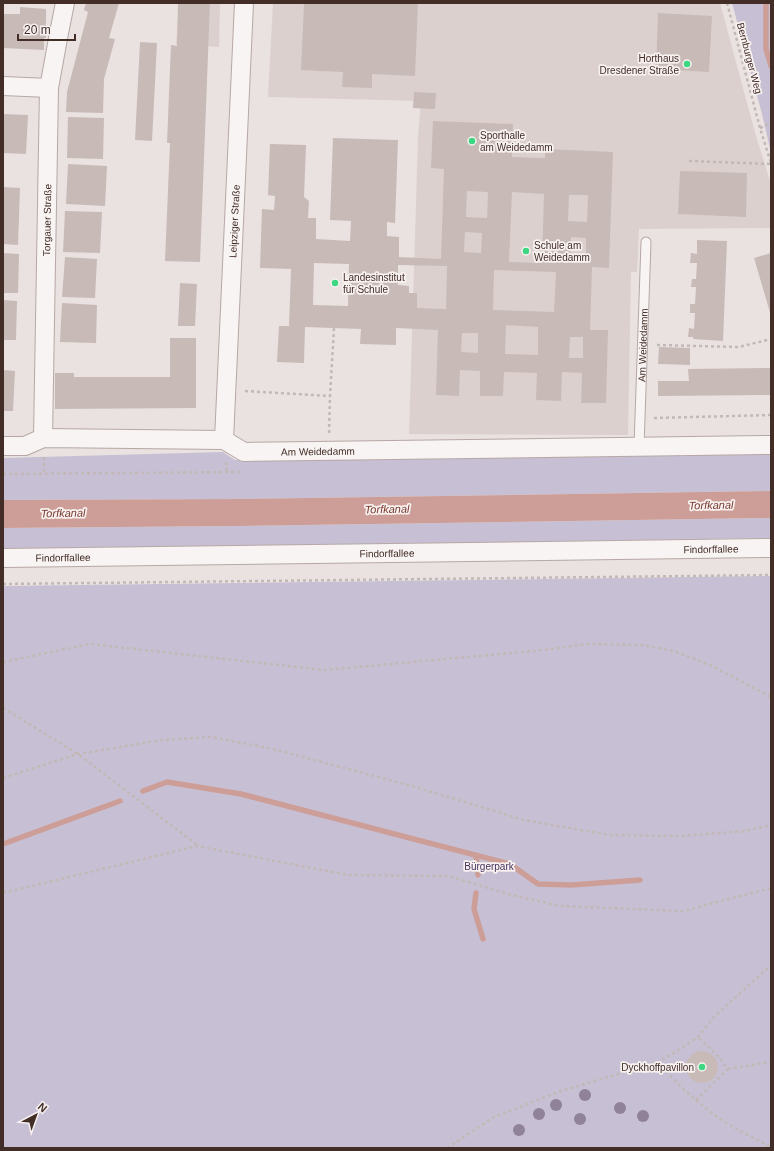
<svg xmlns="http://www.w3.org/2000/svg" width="774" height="1151" font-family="Helvetica,sans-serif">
<rect width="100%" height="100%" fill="#eae2e0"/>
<!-- built -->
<path fill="#dcd0ce" d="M179 3H220L219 47 176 45Z
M273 3H720L756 136 771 184V228L639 229 637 272H631L628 435 409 434 418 137 421 101 268 97Z"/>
<!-- green -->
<path fill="#c7c0d4" d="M732 3H771V153L762 114Z
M223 452 235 460 527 457 771 452V491L239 499 3 500V458Z
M771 518V538L206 547 3 549V528L239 526Z
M771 576V1148H3V586Z"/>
<!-- water -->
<path fill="#cd9e98" d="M771 491V518L239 526 3 528V500L239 499Z"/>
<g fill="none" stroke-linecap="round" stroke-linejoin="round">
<!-- stream -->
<path stroke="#cd9e98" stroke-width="5.5" d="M766 3V49L771 66
M143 791 167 782 241 794 510 864 538 884 571 885 640 880
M3 844 120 801
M476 855 478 875
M476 893 474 909 483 939"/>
</g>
<!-- building -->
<path fill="#c8bab7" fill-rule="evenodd" d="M86 3H119L109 38 115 39 104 79 103 113 66 112 67 92 88 12 84 10Z
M178 3H210L200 262 165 261 170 143H167L171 45 177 46Z
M304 3H418L415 76 372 74V88L342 87 343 72 301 70Z
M20 7 46 9V38H44V50L3 48V14H20Z
M658 13 712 16 709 72 656 69Z
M140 42 157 43 152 141 135 140Z
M414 92 436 93 435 109 413 108Z
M3 114 28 115 26 154 3 153Z
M68 117 104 118 103 159 67 158Z
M433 121 513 124 512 157 545 158V149L613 152 609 268 592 267 590 330H608L606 403H581L582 373 562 372 561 401 536 400 537 373 504 372 503 396H480V371L460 370 459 396 436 395 438 330 396 328V345L360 344 361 329 305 327 304 363 277 362 279 326H289L291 269 260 268 262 209 274 210 275 196 268 195 270 144 306 145 304 197 309 201 308 218H316V239L350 241 351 221 330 220 333 138 398 140 395 223 387 222V236L399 237V257L441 259 444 169 431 168ZM467 191 488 192 487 218 466 217ZM512 192 544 194 542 263 509 262ZM569 195H588L587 222 568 221ZM465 232 482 233 481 253 464 252ZM571 237 586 238V257L570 256ZM314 263 349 264 348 306 313 305ZM398 265 447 266 446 309 417 308V293H409V286L398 285ZM494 270 556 272 554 312 493 310ZM506 325 538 327V355L505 354ZM462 333H478V353L461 352ZM570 337H583V358H569Z
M68 164 107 166 105 206 66 204Z
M680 171 747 173 746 217 678 214Z
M3 187 20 188 18 245 3 244Z
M65 211 102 212 100 253 63 252Z
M697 240 727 241 723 341 693 339V337H688L689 328 694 329 695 313H690V304H695L696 287H691L692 279H696L697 263H690L691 253 697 254Z
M3 253 19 254 18 293H3Z
M771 253V316L754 258Z
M65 257 97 259 95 298 62 297Z
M180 283 197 284 195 326H178Z
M3 300 17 301 16 340H3Z
M62 303 97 305 96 343 60 342Z
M170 338H196V408L55 409V373H74V377H170Z
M659 347 690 348V365L658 364Z
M771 368V395L658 396V381H689L688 369Z
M3 370 15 371 13 411H3Z
M686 1067a16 16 0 1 1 32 0a16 16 0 1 1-32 0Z"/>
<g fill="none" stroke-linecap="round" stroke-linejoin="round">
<defs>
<g id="lane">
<path id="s1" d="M639 447 646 242"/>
</g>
<g id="street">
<path d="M3 86 49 88"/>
<path id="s2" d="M43 438 49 88 59 33 65 3"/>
<path id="s3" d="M224 440 244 3"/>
<path id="s4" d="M3 446H25L43 438 224 440 244 452 771 445"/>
<path id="s5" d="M3 558 771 548"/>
</g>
</defs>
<!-- lane casing -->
<use href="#lane" stroke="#b5a8a5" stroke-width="11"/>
<!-- street casing -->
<use href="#street" stroke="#b5a8a5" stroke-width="20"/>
<!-- path -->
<path stroke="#c2b8b6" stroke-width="2.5" stroke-dasharray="3 3" stroke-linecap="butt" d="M727 3 760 128 771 163
M760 128 771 123
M689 161 771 164
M657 345 739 347 771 339
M245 391 330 396
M654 418 771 415
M329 433 330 396 334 328
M44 457V474
M226 462 227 472
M3 474 243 472
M3 584 771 575
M3 662 90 644 324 670 544 650 587 644 642 645 674 651 710 665 771 697
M3 708 78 754 197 845
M3 778 78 754 162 740 212 737 273 749 412 786 524 820 609 835 680 836 745 831 771 825
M3 893 197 846 348 875 449 876 508 894 560 906 683 911 771 888
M658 1062C677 1084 698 1104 722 1120 737 1130 755 1138 771 1147
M728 1069 771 1062
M696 1100 728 1069 717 1055 698 1037
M447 1148 494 1117 561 1091 658 1062 674 1053 698 1037 713 1018 771 965"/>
<!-- lane -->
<use href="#lane" stroke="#f8f4f3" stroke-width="9"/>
<!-- street -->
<use href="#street" stroke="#f8f4f3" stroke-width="18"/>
</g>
<!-- trees -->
<g fill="#8f8299">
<circle cx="585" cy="1095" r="6"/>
<circle cx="556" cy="1105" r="6"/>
<circle cx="620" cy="1108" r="6"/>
<circle cx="539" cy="1114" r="6"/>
<circle cx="643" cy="1116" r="6"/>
<circle cx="580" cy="1119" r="6"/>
<circle cx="519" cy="1130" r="6"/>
</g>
<!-- markers -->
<g fill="#3cd881" stroke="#f7f1f0" stroke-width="1.5">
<circle cx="687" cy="64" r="4"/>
<circle cx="472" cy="141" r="4"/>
<circle cx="526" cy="251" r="4"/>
<circle cx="335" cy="283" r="4"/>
<circle cx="702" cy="1067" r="4"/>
</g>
<g text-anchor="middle" stroke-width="3.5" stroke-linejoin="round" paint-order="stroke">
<!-- poi labels -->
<g font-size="10" fill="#432d27" stroke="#f7f1f0" text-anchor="start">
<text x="679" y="62" text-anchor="end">Horthaus<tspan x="679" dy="12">Dresdener Straße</tspan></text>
<text x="480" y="139">Sporthalle<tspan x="480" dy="12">am Weidedamm</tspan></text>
<text x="534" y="249">Schule am<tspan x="534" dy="12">Weidedamm</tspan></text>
<text x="343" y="281">Landesinstitut<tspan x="343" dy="12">für Schule</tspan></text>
<text x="694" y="1071" text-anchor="end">Dyckhoffpavillon</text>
</g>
<!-- street labels -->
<g font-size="10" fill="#432d27" stroke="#f7f1f0">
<text transform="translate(750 58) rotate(75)" y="4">Bernburger Weg</text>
<text dy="4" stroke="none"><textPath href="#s2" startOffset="218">Torgauer Straße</textPath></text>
<text dy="4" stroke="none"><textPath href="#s3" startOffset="219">Leipziger Straße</textPath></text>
<text dy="4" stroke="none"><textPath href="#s1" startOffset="102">Am Weidedamm</textPath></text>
<text dy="4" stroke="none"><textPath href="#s4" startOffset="320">Am Weidedamm</textPath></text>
<text dy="4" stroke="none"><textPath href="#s5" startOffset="708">Findorffallee</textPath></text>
<text dy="4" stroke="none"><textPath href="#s5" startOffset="384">Findorffallee</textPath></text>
<text dy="4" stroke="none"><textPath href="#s5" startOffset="60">Findorffallee</textPath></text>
</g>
<!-- park labels -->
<g font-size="10" fill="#45335f" stroke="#f7f1f0">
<text x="489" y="870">Bürgerpark</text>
</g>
<!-- water labels -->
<g font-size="11" font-style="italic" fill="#7a392e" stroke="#f7f1f0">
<text transform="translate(711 505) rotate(-1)" y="4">Torfkanal</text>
<text transform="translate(387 509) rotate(-1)" y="4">Torfkanal</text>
<text transform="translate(63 513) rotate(-1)" y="4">Torfkanal</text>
</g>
</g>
<!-- border -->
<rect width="774" height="1151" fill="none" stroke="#432d27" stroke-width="8"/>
<!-- north arrow -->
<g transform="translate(36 1115) rotate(41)" stroke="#f7f1f0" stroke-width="3" paint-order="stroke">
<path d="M0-3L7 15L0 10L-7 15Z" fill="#432d27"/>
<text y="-6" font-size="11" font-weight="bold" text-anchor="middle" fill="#432d27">N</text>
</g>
<!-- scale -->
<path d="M18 34v6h57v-6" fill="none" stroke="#432d27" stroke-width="2"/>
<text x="24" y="34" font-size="12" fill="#432d27" stroke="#f7f1f0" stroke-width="3" paint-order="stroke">20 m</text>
</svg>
